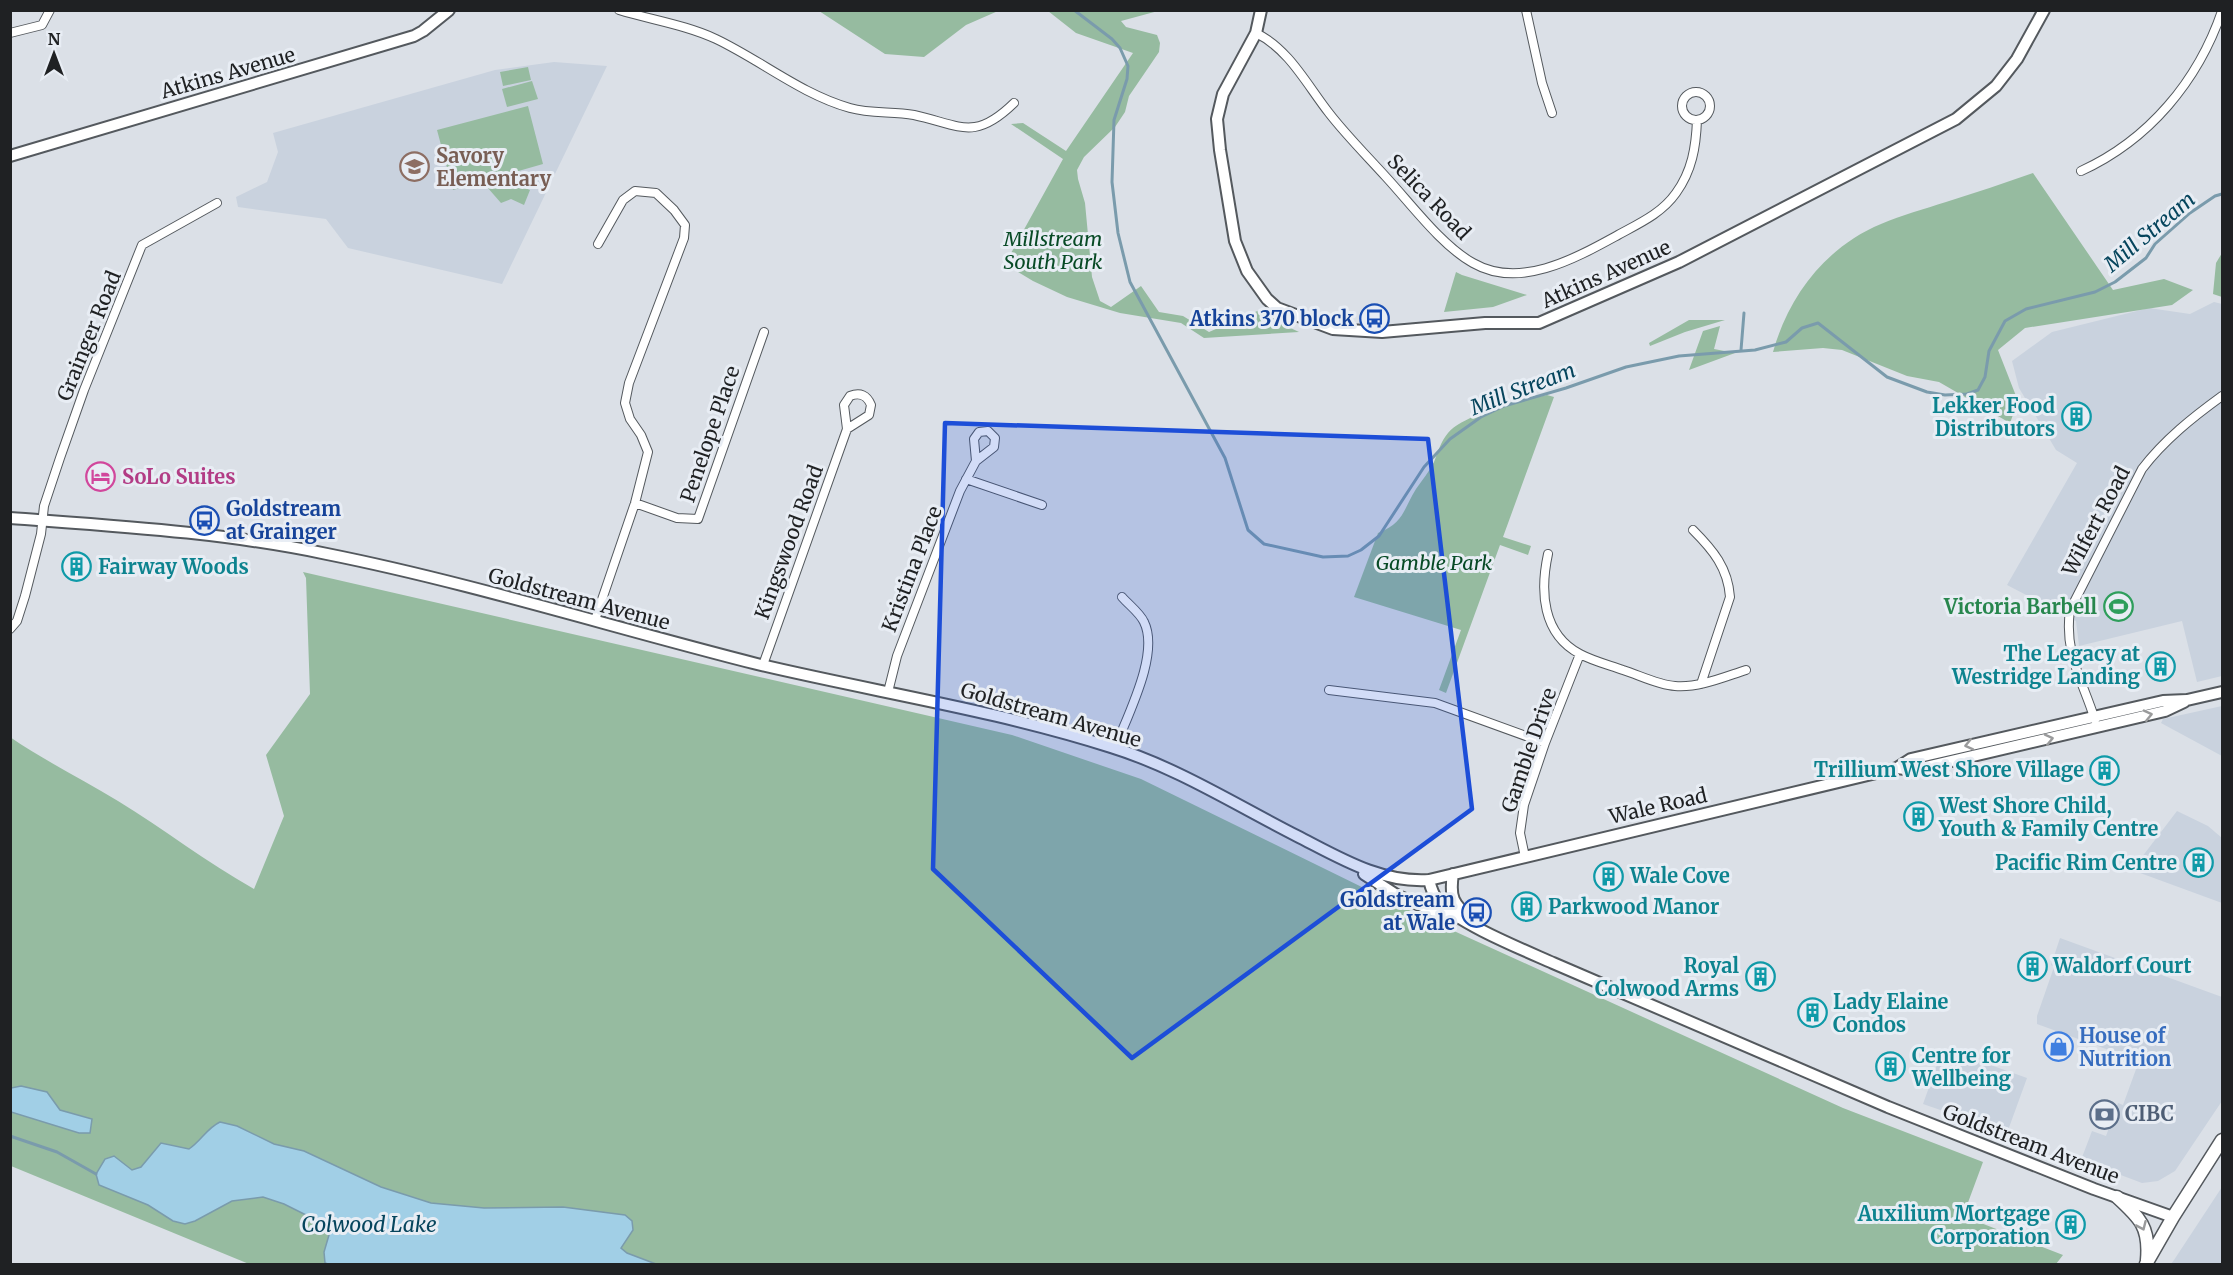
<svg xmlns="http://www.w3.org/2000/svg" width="2233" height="1275" font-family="Merriweather,serif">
<rect width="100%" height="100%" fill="#dbe0e7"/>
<!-- built -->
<path fill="#c9d2de" d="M554 62 607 66 502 284 348 248 326 219 238 207 236 197 267 182 278 152 273 133 495 70Z
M2214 302 2222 304V676L2197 682 2182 621 2079 646 2076 621 2007 585 2077 463 2056 450 2019 388 2012 361 2052 332 2149 308 2190 314Z
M2222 706V756L2161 723 2163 719Z
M2177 811 2208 826 2222 838V903L2132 870Z
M2060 938 2222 997V1101L2175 1171 2158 1181 2142 1183 2081 1160 2092 1131 2106 1136 2118 1103 2123 1105 2139 1061 2037 1024V1016L2054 967 2051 965Z
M1943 1048 2027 1078 2007 1133 1923 1104Z
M2222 1187V1264H2171L2174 1260Z"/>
<!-- green -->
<path fill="#96bba0" d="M819 11H998L966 25 924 57 885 54Z
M1048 11H1158L1121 21 1126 27 1157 35 1160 43 1159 52 1129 96 1125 112 1115 127 1084 157 1077 170 1078 179 1085 203 1092 277 1100 301 1111 307 1141 286 1159 312 1183 316 1209 332 1262 309 1282 324 1299 332 1204 338 1181 323 1120 313 1067 297 1033 281 1005 264 1063 159 1011 124 1023 123 1066 151 1133 53 1076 33Z
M528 67 531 80 503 86 500 72Z
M532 81 538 99 507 107 502 89Z
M528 106 543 164 453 190 437 130Z
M2033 173 2113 290 2164 279 2193 290 2172 305 2025 328 1998 350 2018 401 2010 423 1939 382 1907 376 1842 350 1823 348 1773 352C1789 295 1826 247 1881 224 1902 215 1924 209 1946 202 1975 193 2004 183 2033 173Z
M511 176 515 184 530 190 524 205 511 199 501 203 487 187 489 182Z
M2222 253V297L2213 294 2216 263Z
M1456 272 1462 275 1527 295 1493 307 1444 312Z
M1689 320H1725L1685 332 1650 346 1649 343Z
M1720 326 1714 349 1735 353 1689 370 1703 331Z
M1547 395 1554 397 1503 537 1531 546 1528 555 1500 545 1446 693 1439 690 1461 630 1354 597 1378 533C1404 523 1403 510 1416 489 1422 480 1429 472 1434 462 1438 452 1441 441 1448 433 1464 414 1523 400 1547 395Z
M303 572 1012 735 1141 779 1421 916 1843 1108 1983 1162 1963 1216 2063 1255 2056 1264H249L11 1166 10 737C45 761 82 779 118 801 164 829 206 862 254 889L284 816 266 755 310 694 306 578Z"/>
<!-- water -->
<path fill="#a1cfe6" stroke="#7a9bac" stroke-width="1.5" d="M21 1086 47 1092 60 1110 92 1119 90 1133H79L11 1112V1088Z
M220 1122 237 1126 274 1144 304 1151 381 1187 431 1203 484 1208 563 1207 625 1215 632 1221 633 1230 621 1248 627 1253 656 1264H328L325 1263 324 1252 329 1235 325 1226 316 1220 284 1204 263 1197 232 1201 195 1221 185 1224 173 1221 148 1205 99 1185 96 1174 105 1159 114 1156 132 1170 141 1167 161 1143 189 1149C201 1141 207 1128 220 1122Z"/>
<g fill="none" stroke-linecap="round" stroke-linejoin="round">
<!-- stream -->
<path stroke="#7a9bac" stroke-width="3" d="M1074 10 1112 39 1120 48 1128 66 1127 79 1114 120 1112 182 1118 233 1130 282 1225 458 1248 530 1264 544 1323 557 1348 556 1361 550 1379 536 1424 467 1450 439 1481 417 1504 406 1566 388 1626 367 1679 356 1755 350 1786 342 1802 328 1818 323 1887 377 1927 392 1945 395 1967 394 1978 390 1985 377 1989 351 2005 321 2026 309 2095 292 2115 282 2146 258 2155 244 2190 213 2215 196 2222 194
M1741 350 1744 313
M10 1136 57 1152 96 1174"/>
<defs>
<path id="street" d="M619 10C652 20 686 25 716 39 762 61 801 94 850 108 871 114 893 111 914 115 960 125 974 142 1014 103
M1526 10 1542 83 1552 113
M10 33 42 25 50 10
M1256 33C1289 49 1307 85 1329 113 1346 135 1367 156 1386 177 1411 204 1442 246 1473 263 1520 290 1576 258 1618 235 1640 223 1662 213 1676 193 1692 171 1696 147 1697 120
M1682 106a14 14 0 1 1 28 0a14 14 0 1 1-28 0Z
M2081 171C2149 140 2198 81 2222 11
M966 479 1042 505
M635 503 677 518 698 519 764 332
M1693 530C1713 550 1728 568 1730 597L1701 684
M1548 554C1540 591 1542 634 1580 654 1593 661 1609 665 1623 670 1639 675 1658 685 1675 686 1699 688 1724 677 1746 670
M595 620 635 503 648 452 641 435 630 419 625 403 629 383 684 238 685 225 674 210 656 193 635 191 623 200 598 244
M10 629 17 621 25 596 41 534 44 506 60 458 84 390 142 245 217 203
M763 665 847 429 844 405 850 396C860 392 867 395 871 405L869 415 847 429
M1329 690 1435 703 1545 743
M888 692 897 656 960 491 976 461 994 447 995 438 988 431 979 432 974 439 976 461
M2095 720C2082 679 2064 654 2070 610L2142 469C2164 440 2193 417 2222 396
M1115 748C1127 716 1160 654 1144 622 1140 613 1129 605 1122 597
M1525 857 1520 833 1524 805 1545 743 1580 654"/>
<path id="secondary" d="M1261 10 1256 33 1223 94 1217 119 1220 150 1235 241 1247 271 1267 299 1277 308 1333 329 1382 332 1485 323H1539L1679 262 1956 119 1996 86 2017 59 2044 10
M10 156 414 36 423 31 449 10
M10 518C116 526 223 532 327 554 472 583 614 628 757 664 875 692 995 710 1111 747 1176 767 1236 805 1297 836 1340 858 1380 883 1429 880L1897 768 1911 759 2163 701 2187 700 2222 692
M1897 768 1913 770 2165 711 2184 702
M1364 874 1398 896 1454 919
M1453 874C1449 899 1454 903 1471 920
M1429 880C1431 888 1433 895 1438 901 1457 923 1524 950 1553 963L1888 1107 2094 1189 2173 1217"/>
<path id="primary" d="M2117 1197C2140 1218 2150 1227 2147 1260
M2146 1264 2173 1217 2222 1140"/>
</defs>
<!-- street casing -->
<use href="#street" stroke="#54595e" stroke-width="10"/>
<!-- secondary casing -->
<use href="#secondary" stroke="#54595e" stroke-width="14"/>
<!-- primary casing -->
<use href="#primary" stroke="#54595e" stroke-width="15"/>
<!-- street -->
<use href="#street" stroke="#fff" stroke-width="8"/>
<!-- secondary -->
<use href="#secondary" stroke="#fff" stroke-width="10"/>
<!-- primary -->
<use href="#primary" stroke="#fff" stroke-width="12"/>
</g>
<!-- one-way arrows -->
<defs><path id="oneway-chevron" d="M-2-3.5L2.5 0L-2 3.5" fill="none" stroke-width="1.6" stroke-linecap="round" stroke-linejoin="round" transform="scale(1.5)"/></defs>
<g stroke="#9a9b9c">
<use href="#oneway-chevron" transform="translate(2148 715) rotate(-13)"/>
<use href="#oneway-chevron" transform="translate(2049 739) rotate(-13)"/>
<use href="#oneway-chevron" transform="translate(1969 745) rotate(167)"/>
<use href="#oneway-chevron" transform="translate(2142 1226) rotate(66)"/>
</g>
<!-- marked area -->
<path fill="#1d4ed8" fill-opacity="0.2" stroke="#1d4ed8" stroke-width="4.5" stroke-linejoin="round" d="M945 423 1428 439 1472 809 1132 1058 933 869Z"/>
<!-- icons -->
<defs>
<symbol id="school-ring" viewBox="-11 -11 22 22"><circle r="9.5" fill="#e8edf4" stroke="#8d6e63" stroke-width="1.5"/><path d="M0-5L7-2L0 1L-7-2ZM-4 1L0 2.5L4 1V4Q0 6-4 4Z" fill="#8d6e63"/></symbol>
<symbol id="bus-ring" viewBox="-11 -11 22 22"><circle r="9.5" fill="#e8edf4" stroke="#1a4fb4" stroke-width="1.5"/><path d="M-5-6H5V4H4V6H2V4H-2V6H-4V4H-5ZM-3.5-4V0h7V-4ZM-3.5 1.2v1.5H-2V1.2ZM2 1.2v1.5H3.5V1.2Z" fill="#1a4fb4"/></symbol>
<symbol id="building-ring" viewBox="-11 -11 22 22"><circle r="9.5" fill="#e8edf4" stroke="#0f9aa8" stroke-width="1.5"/><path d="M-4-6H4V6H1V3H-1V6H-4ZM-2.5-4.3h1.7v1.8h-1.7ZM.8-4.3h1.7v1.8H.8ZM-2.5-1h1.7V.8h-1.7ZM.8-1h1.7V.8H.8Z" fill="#0f9aa8"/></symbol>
<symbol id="hotel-ring" viewBox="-11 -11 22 22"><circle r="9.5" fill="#e8edf4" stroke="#d1479c" stroke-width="1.5"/><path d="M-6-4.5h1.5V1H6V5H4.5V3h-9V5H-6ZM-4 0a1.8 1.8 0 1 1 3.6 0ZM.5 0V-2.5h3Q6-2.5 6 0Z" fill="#d1479c"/></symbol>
<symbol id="stadium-ring" viewBox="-11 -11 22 22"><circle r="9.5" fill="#e8edf4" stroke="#2e9e5b" stroke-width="1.5"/><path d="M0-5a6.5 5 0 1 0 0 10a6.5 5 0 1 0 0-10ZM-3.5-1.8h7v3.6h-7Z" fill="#2e9e5b"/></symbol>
<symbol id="shop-ring" viewBox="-11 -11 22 22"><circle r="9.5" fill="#e8edf4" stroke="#3f7fe0" stroke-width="1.5"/><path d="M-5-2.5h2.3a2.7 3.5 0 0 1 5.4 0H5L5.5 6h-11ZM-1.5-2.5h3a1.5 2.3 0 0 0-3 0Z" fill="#3f7fe0"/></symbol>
<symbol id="bank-ring" viewBox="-11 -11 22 22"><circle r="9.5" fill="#e8edf4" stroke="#5c6f8a" stroke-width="1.5"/><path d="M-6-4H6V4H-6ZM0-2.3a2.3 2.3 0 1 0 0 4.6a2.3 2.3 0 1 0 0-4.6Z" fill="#5c6f8a"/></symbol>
</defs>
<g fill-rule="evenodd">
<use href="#school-ring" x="398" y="150" width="33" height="33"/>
<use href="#bus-ring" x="1358" y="302" width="33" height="33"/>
<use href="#building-ring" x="2060" y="400" width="33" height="33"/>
<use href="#hotel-ring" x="84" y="460" width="33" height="33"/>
<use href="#bus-ring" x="188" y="504" width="33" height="33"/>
<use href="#building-ring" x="60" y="550" width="33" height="33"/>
<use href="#stadium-ring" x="2102" y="590" width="33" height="33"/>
<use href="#building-ring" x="2144" y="650" width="33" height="33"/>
<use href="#building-ring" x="2088" y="754" width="33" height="33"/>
<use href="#building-ring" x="1902" y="800" width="33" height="33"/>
<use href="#building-ring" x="2182" y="846" width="33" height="33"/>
<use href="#building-ring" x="1592" y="860" width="33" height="33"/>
<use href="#building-ring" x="1510" y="890" width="33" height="33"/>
<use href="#bus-ring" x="1460" y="896" width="33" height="33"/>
<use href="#building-ring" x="2016" y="950" width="33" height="33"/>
<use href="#building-ring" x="1744" y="960" width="33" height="33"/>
<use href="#building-ring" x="1796" y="996" width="33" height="33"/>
<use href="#shop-ring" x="2042" y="1030" width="33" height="33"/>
<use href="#building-ring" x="1874" y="1050" width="33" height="33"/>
<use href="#bank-ring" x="2088" y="1098" width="33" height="33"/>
<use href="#building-ring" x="2054" y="1208" width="33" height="33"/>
</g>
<g text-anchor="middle" stroke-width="6" stroke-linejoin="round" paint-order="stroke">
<!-- street labels -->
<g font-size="20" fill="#1f2123" stroke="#e8edf4">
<text transform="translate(228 73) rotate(-16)" y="7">Atkins Avenue</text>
<text transform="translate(1429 197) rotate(46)" y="7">Selica Road</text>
<text transform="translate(1606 274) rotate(-24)" y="7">Atkins Avenue</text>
<text transform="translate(89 336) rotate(-68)" y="7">Grainger Road</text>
<text transform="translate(710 434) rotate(-71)" y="7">Penelope Place</text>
<text transform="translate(2096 521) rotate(-62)" y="7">Wilfert Road</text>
<text transform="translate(789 542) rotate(-70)" y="7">Kingswood Road</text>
<text transform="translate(912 569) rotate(-69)" y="7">Kristina Place</text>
<text transform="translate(579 599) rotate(15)" y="7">Goldstream Avenue</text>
<text transform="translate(1051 715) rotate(16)" y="7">Goldstream Avenue</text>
<text transform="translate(1529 750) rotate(-71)" y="7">Gamble Drive</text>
<text transform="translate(1658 806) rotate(-13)" y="7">Wale Road</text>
<text transform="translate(2031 1144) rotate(21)" y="7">Goldstream Avenue</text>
</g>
<!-- education labels -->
<g font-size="20" font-weight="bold" fill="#785e54" stroke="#e8edf4" text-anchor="start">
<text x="436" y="163">Savory<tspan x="436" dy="23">Elementary</tspan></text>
</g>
<!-- park labels -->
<g font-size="20" font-style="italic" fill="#074a25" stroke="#e8edf4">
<text x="1053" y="246">Millstream<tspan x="1053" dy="23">South Park</tspan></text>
<text x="1434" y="570">Gamble Park</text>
</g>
<!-- transit labels -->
<g font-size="20" font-weight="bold" fill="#164399" stroke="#e8edf4" text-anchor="end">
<text x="1354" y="326">Atkins 370 block</text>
<text x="226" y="516" text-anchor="start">Goldstream<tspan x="226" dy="23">at Grainger</tspan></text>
<text x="1455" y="907">Goldstream<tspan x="1455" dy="23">at Wale</tspan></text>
</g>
<!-- culture labels -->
<g font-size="20" font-weight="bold" fill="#0d838f" stroke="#e8edf4" text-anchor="start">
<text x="2055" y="413" text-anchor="end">Lekker Food<tspan x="2055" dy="23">Distributors</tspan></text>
<text x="98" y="574">Fairway Woods</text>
<text x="2140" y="661" text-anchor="end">The Legacy at<tspan x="2140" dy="23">Westridge Landing</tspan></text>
<text x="2084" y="777" text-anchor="end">Trillium West Shore Village</text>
<text x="1939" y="813">West Shore Child,<tspan x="1939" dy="23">Youth &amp; Family Centre</tspan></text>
<text x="2177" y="870" text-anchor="end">Pacific Rim Centre</text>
<text x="1630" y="883">Wale Cove</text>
<text x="1548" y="914">Parkwood Manor</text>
<text x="1739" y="973" text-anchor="end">Royal<tspan x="1739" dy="23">Colwood Arms</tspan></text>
<text x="2053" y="973">Waldorf Court</text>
<text x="1833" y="1009">Lady Elaine<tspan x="1833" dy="23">Condos</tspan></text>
<text x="1912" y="1063">Centre for<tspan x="1912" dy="23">Wellbeing</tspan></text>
<text x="2050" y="1221" text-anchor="end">Auxilium Mortgage<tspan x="2050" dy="23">Corporation</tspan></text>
</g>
<!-- hotel labels -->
<g font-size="20" font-weight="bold" fill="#b23c85" stroke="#e8edf4" text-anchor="start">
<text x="122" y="484">SoLo Suites</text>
</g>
<!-- leisure labels -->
<g font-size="20" font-weight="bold" fill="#27864d" stroke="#e8edf4" text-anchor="end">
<text x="2097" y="614">Victoria Barbell</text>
</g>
<!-- shop labels -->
<g font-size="20" font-weight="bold" fill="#366cbe" stroke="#e8edf4" text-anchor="start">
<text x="2079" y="1043">House of<tspan x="2079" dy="23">Nutrition</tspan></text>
</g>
<!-- service labels -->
<g font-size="20" font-weight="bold" fill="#4e5e75" stroke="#e8edf4" text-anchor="start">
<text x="2125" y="1121">CIBC</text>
</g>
<!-- water labels -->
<g font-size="21" font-style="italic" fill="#06455d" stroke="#e8edf4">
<text transform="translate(2150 232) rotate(-40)" y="7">Mill Stream</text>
<text transform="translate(1523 389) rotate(-21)" y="7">Mill Stream</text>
<text x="369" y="1232">Colwood Lake</text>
</g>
</g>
<!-- border -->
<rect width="2233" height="1275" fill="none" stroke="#1f2123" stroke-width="24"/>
<!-- north arrow -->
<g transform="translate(54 54)" stroke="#e8edf4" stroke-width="4.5" paint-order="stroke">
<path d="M0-4.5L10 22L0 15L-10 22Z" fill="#1f2123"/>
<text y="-9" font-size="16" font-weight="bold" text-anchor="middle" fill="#1f2123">N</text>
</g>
</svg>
